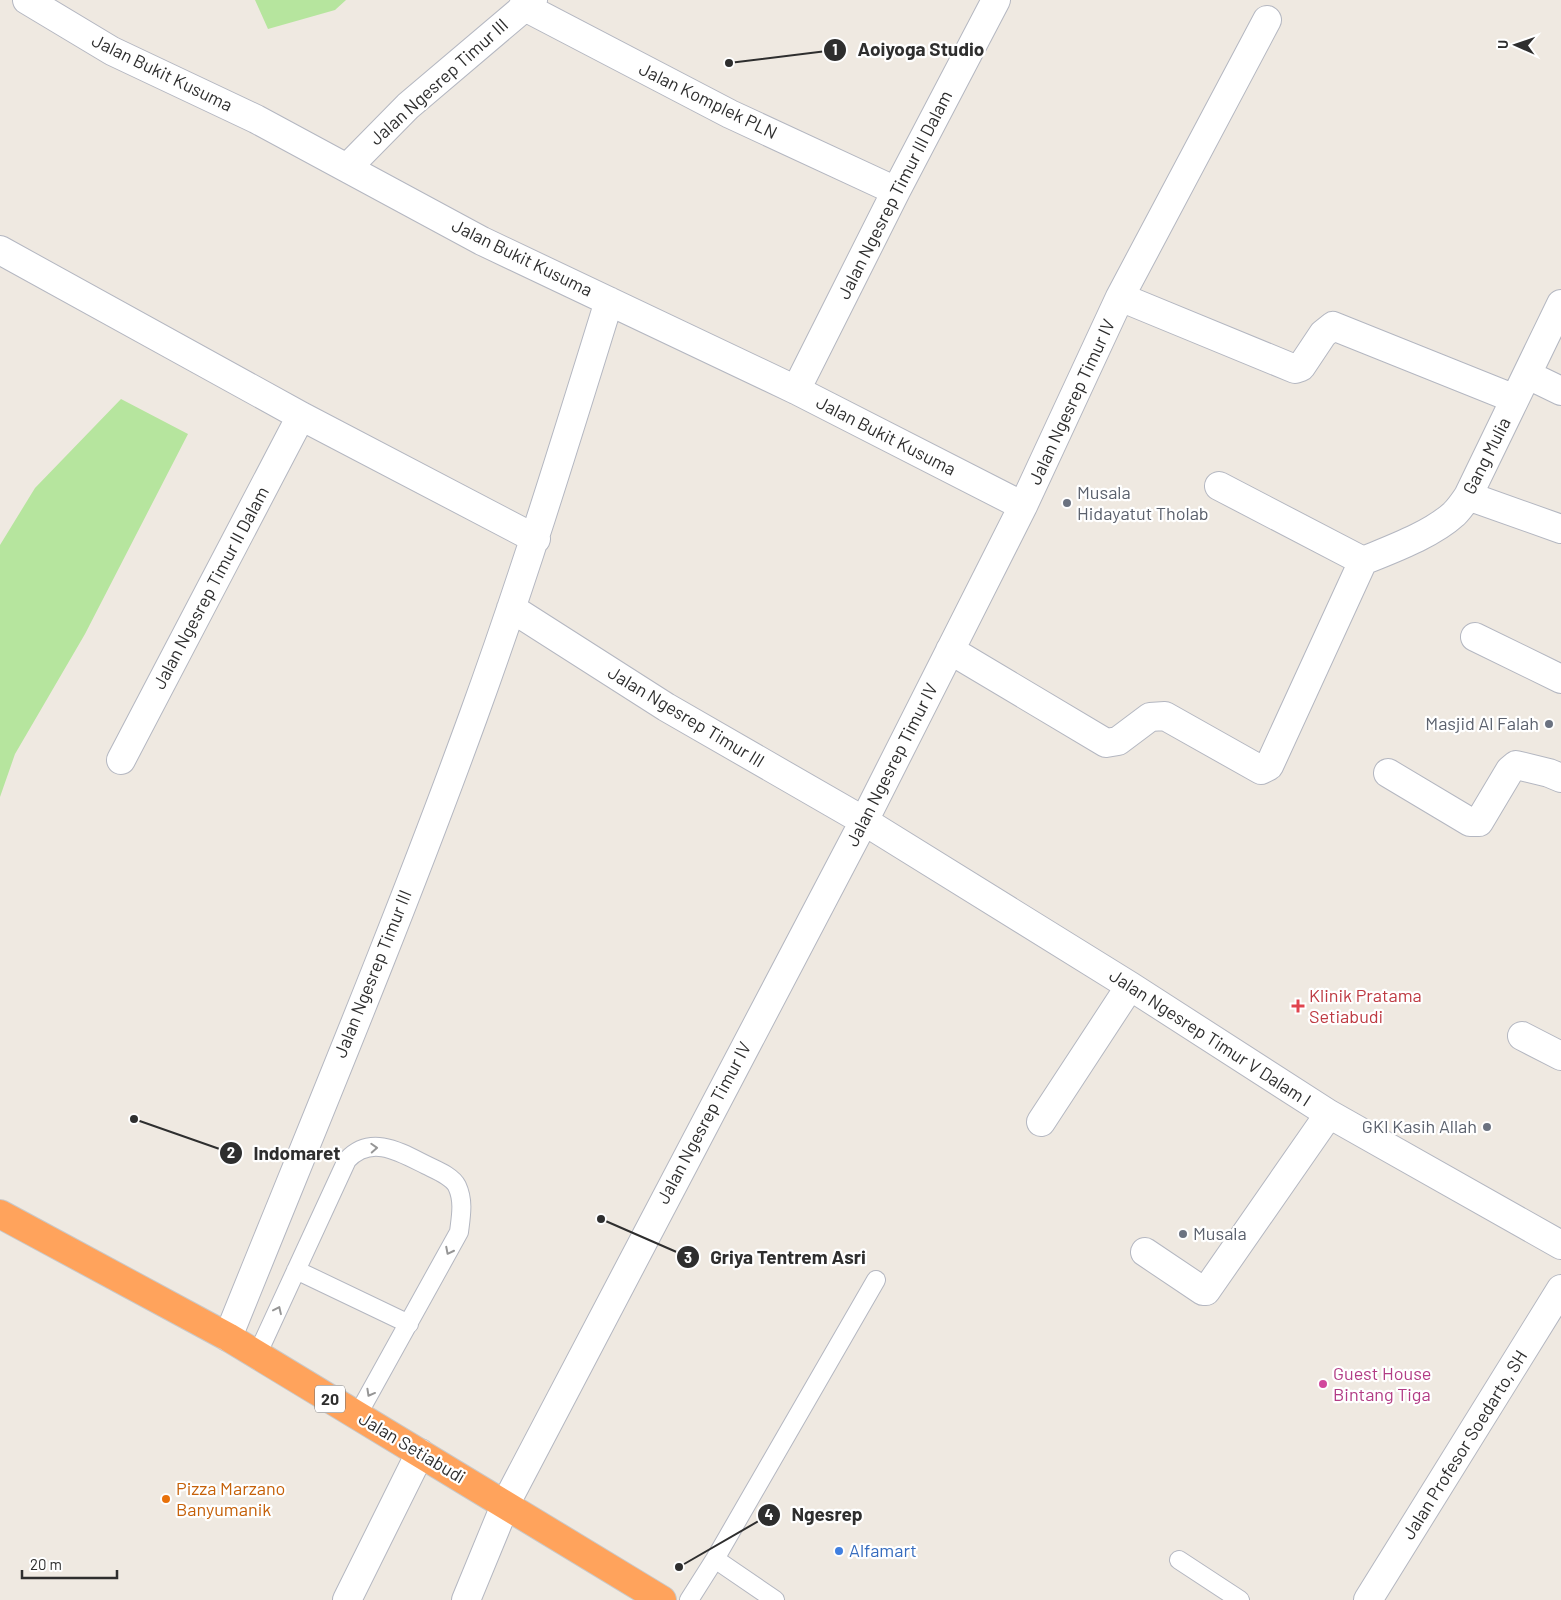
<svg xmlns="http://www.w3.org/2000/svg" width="1561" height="1600" font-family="Barlow,sans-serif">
<rect width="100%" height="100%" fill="#efe9e1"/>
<!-- green -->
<path fill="#b6e59e" d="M255 0H346L335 10 268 29Z
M121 399 188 434 85 634 15 754 0 797V545L35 488Z"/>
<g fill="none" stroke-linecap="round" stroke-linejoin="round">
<defs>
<path id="lane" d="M296 1270 409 1324
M257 1355 347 1160C371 1134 400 1152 426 1165 436 1170 452 1176 457 1186 464 1201 461 1216 459 1232L357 1416
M715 1559 775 1600
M1179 1560 1240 1600
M689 1600 715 1559 876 1280"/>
<path id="street" d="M27 0 112 51 256 119 482 241 796 390 1023 506
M523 6 730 114 896 191
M347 168 408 106 533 0
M0 250 301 416 536 539
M1120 297 1295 369 1301 367 1323 334 1333 326 1515 399
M1528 375 1561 391
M796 390 896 191 996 0
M1219 486 1363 561
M1468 496 1561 529
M511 608 666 707 864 821 1130 986 1329 1114 1561 1245
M1475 637 1561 679
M950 650 1106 743 1118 741 1150 717 1165 716 1261 770 1269 766 1363 561C1392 549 1431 535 1454 514 1459 509 1464 502 1468 496L1561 304
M121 760 301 416
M1388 773 1470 822H1479L1510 770 1516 765 1549 773 1561 778
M1522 1036 1561 1056
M1041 1122 1130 986
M1145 1252 1203 1291H1206L1329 1114
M228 1337C311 1131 397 926 473 717 523 580 566 440 609 301
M347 1600 420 1453
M466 1600 506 1503 864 821 1023 506 1120 297 1267 20"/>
<path id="secondary" d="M1368 1600 1561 1289"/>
<path id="highway" d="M0 1214 228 1337 662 1600"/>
</defs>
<!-- lane casing -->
<use href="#lane" stroke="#b4b7c1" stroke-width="20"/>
<!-- street casing -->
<use href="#street" stroke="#b4b7c1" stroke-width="30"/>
<!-- secondary casing -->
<use href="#secondary" stroke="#b4b7c1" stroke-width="30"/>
<!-- highway casing -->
<use href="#highway" stroke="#c9c9c9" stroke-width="30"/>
<!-- lane -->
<use href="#lane" stroke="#fff" stroke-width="18"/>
<!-- street -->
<use href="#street" stroke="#fff" stroke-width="28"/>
<!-- secondary -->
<use href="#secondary" stroke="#fff" stroke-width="28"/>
<!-- highway -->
<use href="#highway" stroke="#ffa35c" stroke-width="28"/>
</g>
<!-- one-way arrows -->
<defs><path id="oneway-chevron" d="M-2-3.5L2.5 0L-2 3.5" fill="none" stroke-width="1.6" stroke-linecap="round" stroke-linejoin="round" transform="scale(1.25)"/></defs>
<g stroke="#969696">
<use href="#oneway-chevron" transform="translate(374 1148) rotate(-3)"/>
<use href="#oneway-chevron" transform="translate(449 1251) rotate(117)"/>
<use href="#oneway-chevron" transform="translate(278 1310) rotate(-65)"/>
<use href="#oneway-chevron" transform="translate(370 1393) rotate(119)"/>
</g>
<!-- markers -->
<g fill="#6b7280" stroke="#fff" stroke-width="2">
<circle cx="1067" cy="503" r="5"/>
<circle cx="1549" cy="724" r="5"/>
<circle cx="1487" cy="1127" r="5"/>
<circle cx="1183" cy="1234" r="5"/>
</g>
<path fill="#e0444e" stroke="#fff" stroke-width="2" d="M1295.5 998.5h5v5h5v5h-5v5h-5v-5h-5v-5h5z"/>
<circle fill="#d1479c" stroke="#fff" stroke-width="2" cx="1323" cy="1384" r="5"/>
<circle fill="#e8710a" stroke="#fff" stroke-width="2" cx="166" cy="1499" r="5"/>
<circle fill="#3f7fe0" stroke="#fff" stroke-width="2" cx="839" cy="1551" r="5"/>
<g text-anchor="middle" stroke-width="4.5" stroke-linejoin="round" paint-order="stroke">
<!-- shield labels -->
<rect fill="#fff" stroke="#6d6d6d" stroke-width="1" x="315" y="1385.5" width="30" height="27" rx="4"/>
<g font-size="16" font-weight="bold" fill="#2e2e2e">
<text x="330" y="1405">20</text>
</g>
<!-- street labels -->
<g font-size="18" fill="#2e2e2e" stroke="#fff">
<text transform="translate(162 73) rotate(26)" y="6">Jalan Bukit Kusuma</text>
<text transform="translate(439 82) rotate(-42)" y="6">Jalan Ngesrep Timur III</text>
<text transform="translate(708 101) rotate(26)" y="6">Jalan Komplek PLN</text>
<text transform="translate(895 195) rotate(-63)" y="6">Jalan Ngesrep Timur III Dalam</text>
<text transform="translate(522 258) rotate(26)" y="6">Jalan Bukit Kusuma</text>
<text transform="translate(1072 402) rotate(-65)" y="6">Jalan Ngesrep Timur IV</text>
<text transform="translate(886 436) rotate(27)" y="6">Jalan Bukit Kusuma</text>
<text transform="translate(1487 456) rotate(-63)" y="6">Gang Mulia</text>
<text transform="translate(211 588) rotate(-62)" y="6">Jalan Ngesrep Timur II Dalam</text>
<text transform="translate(686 717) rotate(31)" y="6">Jalan Ngesrep Timur III</text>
<text transform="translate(892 765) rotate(-63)" y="6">Jalan Ngesrep Timur IV</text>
<text transform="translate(373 974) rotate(-68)" y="6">Jalan Ngesrep Timur III</text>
<text transform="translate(1210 1038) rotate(33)" y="6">Jalan Ngesrep Timur V Dalam I</text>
<text transform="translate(704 1123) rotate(-62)" y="6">Jalan Ngesrep Timur IV</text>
<text transform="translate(1465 1445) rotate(-58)" y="6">Jalan Profesor Soedarto, SH</text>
<text transform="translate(412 1448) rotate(31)" y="6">Jalan Setiabudi</text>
</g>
<!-- worship labels -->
<g font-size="18" fill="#5b616d" stroke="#fff" text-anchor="start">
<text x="1077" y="499">Musala<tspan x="1077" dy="21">Hidayatut Tholab</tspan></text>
<text x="1539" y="730" text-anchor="end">Masjid Al Falah</text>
<text x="1477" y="1133" text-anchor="end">GKI Kasih Allah</text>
<text x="1193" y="1240">Musala</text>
</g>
<!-- health labels -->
<g font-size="18" fill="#be3a42" stroke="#fff" text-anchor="start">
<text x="1309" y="1002">Klinik Pratama<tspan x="1309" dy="21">Setiabudi</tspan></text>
</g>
<!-- hotel labels -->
<g font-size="18" fill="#b23c85" stroke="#fff" text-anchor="start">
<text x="1333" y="1380">Guest House<tspan x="1333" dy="21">Bintang Tiga</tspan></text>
</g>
<!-- food labels -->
<g font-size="18" fill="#c56008" stroke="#fff" text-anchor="start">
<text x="176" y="1495">Pizza Marzano<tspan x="176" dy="21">Banyumanik</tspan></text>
</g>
<!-- shop labels -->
<g font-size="18" fill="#366cbe" stroke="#fff" text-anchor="start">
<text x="849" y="1557">Alfamart</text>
</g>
</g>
<!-- callouts -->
<path fill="none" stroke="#2e2e2e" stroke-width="2" d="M729 63L835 50M134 1119L231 1153M601 1219L688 1257M679 1567L769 1515"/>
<g fill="#2e2e2e" stroke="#fff" stroke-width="2">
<circle cx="729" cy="63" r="5"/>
<circle cx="134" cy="1119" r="5"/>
<circle cx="601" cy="1219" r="5"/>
<circle cx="679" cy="1567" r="5"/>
<circle cx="835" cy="50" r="12"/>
<circle cx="231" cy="1153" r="12"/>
<circle cx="688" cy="1257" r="12"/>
<circle cx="769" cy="1515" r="12"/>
</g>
<g font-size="15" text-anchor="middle" font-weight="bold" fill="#fff">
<text x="835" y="55">1</text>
<text x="231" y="1158">2</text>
<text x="688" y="1263">3</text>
<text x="769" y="1520">4</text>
</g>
<g font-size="19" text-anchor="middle" font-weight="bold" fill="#2e2e2e" stroke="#fff" stroke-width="4.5" stroke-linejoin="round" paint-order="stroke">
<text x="921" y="56">Aoiyoga Studio</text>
<text x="297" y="1160">Indomaret</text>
<text x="788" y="1264">Griya Tentrem Asri</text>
<text x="827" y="1521">Ngesrep</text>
</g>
<!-- north arrow -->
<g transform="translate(1516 45) rotate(272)" stroke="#ffffff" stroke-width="4" paint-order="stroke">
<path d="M0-4L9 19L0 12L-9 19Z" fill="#2e2e2e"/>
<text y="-8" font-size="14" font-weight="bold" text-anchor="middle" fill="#2e2e2e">U</text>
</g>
<!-- scale -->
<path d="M22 1570v8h95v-8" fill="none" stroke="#2e2e2e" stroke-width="2.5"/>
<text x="30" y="1570" font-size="15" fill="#2e2e2e" stroke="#ffffff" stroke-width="4" paint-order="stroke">20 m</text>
</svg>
